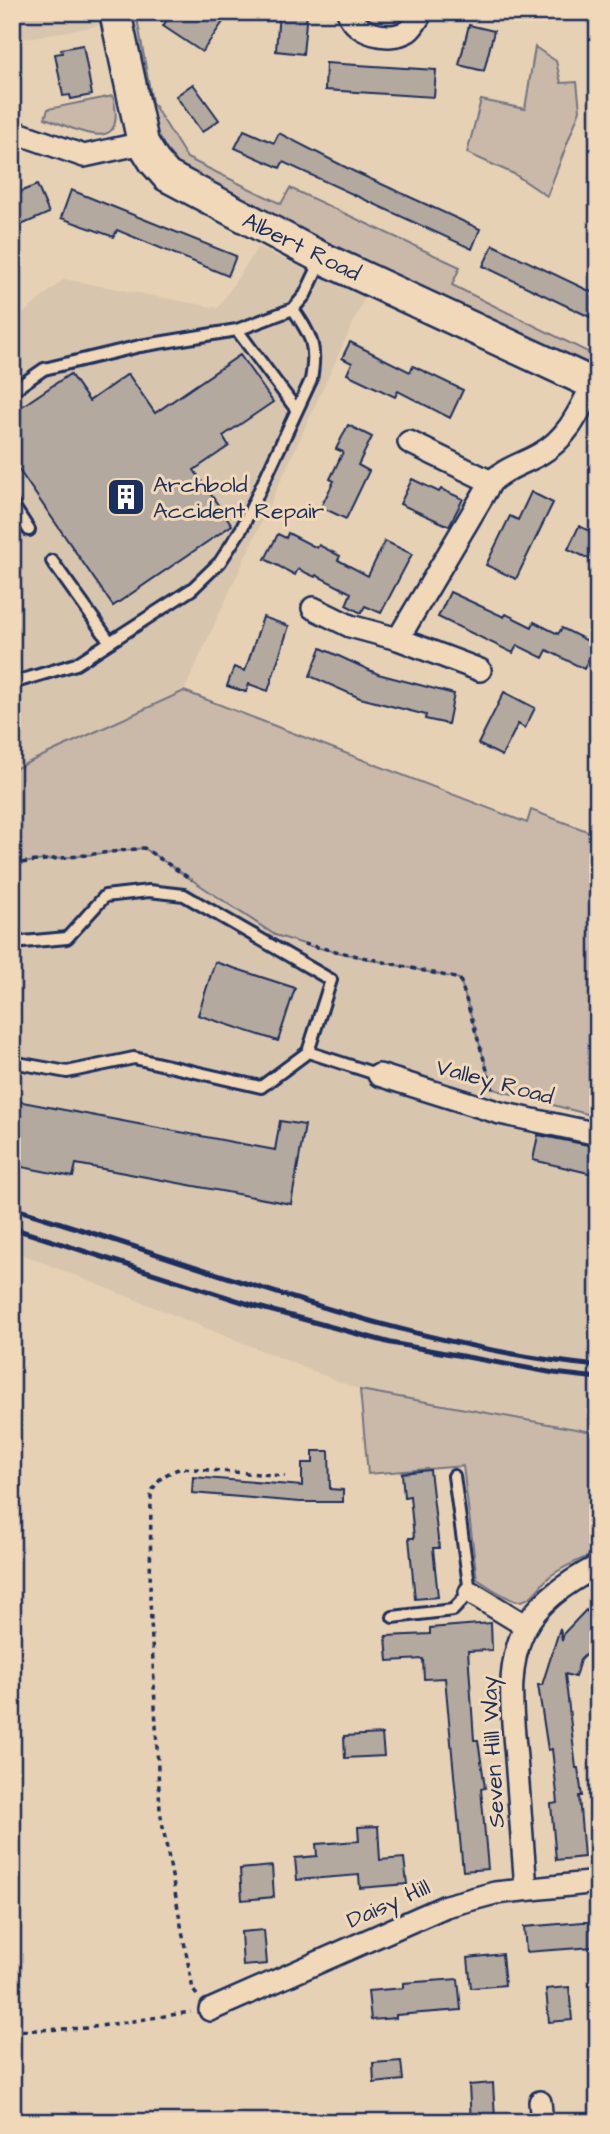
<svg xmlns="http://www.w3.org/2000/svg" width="610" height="2134" font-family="'Architects Daughter',sans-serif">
<rect width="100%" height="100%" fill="#e7d1b4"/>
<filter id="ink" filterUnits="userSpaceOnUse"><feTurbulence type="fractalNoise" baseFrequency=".0143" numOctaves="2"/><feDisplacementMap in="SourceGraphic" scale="14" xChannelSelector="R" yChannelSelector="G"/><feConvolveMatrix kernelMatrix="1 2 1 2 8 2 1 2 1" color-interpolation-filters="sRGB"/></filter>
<g filter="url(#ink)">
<!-- built -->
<path fill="#d8c5ae" d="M12 12H96L98 26 17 40 12 37Z
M258 247 365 297 184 691 12 770V323L64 279 218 308Z
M144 848 275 935 310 946 460 979 493 1089 488 1119 598 1146V1433L360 1390 12 1250V864Z"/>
<!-- green -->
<path fill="#cab9a8" stroke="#727483" stroke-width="2" d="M128 12H136L152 102 187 158 281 204 290 188 460 267 452 285 598 357V371L188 176C177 167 167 157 159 144 142 114 135 48 128 12Z
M353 12H413L400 26 382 30Z
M535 47 556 61 561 83 577 82 580 110 547 196 514 174 467 153 481 100 525 109Z
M113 96C128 159 77 129 45 118L48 109Z
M184 691 527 823 531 810 598 835V1117L493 1089 460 979 310 946 275 935 144 848 12 864V770Z
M360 1390 598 1433V1552C582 1559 563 1566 549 1577 540 1585 533 1600 520 1601 510 1602 486 1585 477 1579L463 1466 368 1474Z"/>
<!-- building -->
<path fill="#b4a99f" stroke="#1b2f5e" stroke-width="2" d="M172 12H230L202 52 163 26Z
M279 12H307L303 54 276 51Z
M469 25 494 31 484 71 459 65Z
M83 45 92 95 71 99 70 95 63 96 55 54 62 53 61 49Z
M326 63 436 70 434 97 325 90Z
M193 84 219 120 202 132 176 96Z
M244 130 274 143 279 133 353 171 480 229 472 249 283 162 280 168 235 148Z
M37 185 49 213 12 229V195Z
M71 190 236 256 228 276 117 230 114 237 61 218Z
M493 245 598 295 590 317 483 266Z
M350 342 410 372 413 366 463 390 450 418 398 391 395 397 347 374 352 363 342 358Z
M240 355 273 402 223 436 229 446 194 470 232 525 113 606 12 460V413L70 374 89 401 128 374 155 413Z
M348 425 372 437 358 465 369 471 346 519 321 507 334 481 330 479 343 452 336 449Z
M412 479 439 492 441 489 463 499 449 526 400 504Z
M531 492 553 503 516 579 486 565 510 516 518 520Z
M579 526 598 535V563L568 549Z
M288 533 317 548 319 545 340 556 338 560 368 576 385 541 412 554 381 613 365 606 361 613 346 605 351 593 316 575 315 577 298 569 295 575 265 559 278 534 286 538Z
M450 592 504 617 506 614 532 627 534 622 558 634 562 628 596 645 584 669 547 650 543 658 517 645 513 653 438 617Z
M263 617 289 626 268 691 249 684 246 692 227 686 234 667 245 671Z
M321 648 378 674 454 694 448 724 425 719 426 715 360 698 310 676Z
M504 692 535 708 525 728 518 724 502 756 478 744Z
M215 962 295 988 278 1041 198 1015Z
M12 1100 275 1150 280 1121 305 1125 291 1204 76 1164 73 1177 12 1165Z
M538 1135 598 1147 593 1174 533 1160Z
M313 1451H329L330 1489 343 1490V1502H300L192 1493 193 1477 302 1486V1463H313Z
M430 1470 439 1548H433L438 1597 415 1599 409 1538H414L410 1496 404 1497 402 1473Z
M586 1610 598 1622V1642L580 1660 575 1677 565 1674 576 1768H578L582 1796H579L584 1857 556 1860 551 1804 558 1803 552 1749 548 1750 538 1685H542L560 1628 562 1641 564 1633Z
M491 1623 492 1650 468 1651 474 1740H478L485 1788 481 1789 488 1869 463 1871 445 1678 424 1679 423 1659 388 1661 386 1636 430 1634V1628Z
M382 1734 384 1756 345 1758 344 1736Z
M378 1826 380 1860 404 1858 407 1884 360 1888 359 1875 297 1880 295 1858 317 1856 316 1844 359 1841 358 1827Z
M272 1866 274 1897 242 1900 240 1869Z
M583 1922H592L593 1947 526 1952 524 1927Z
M264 1930 267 1964 243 1966 241 1932Z
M502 1954 505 1985 471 1988 468 1958Z
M458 1979 461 2010 396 2015V2018L371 2020 368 1991 403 1988V1983Z
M569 1987 572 2020 549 2022 546 1989Z
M401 2061 403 2080 374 2083 373 2063Z
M493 2083 495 2119H491L492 2122H471L469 2085Z"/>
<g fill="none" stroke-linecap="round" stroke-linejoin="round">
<defs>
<path id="lane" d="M237 330 296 409
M12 391 44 369 140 346 237 330 293 309 305 295 322 259
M12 504 29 530
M52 561 110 642
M12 683 76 664 192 589 220 562 242 528 311 380C317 346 312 337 293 309
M12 943 67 938 105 896 149 891 184 895 331 980 308 1052
M12 1062 67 1072 134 1058 261 1087 308 1052 379 1075
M393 1617 453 1610 470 1592 454 1476"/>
<path id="street" d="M348 12C355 34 389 42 408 31 414 27 418 18 422 12
M12 131 84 156 143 143
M409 442 491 482
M313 608 350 626 398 639 491 482C505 468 523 464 540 454 568 438 579 412 593 384
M398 639 480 670
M379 1075 500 1113 598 1134
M470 1592 526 1626
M526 1889C523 1849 520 1810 517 1771 514 1723 503 1672 525 1628 539 1601 571 1580 598 1566
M210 2010 446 1906 495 1893 598 1882
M540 2102 542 2122"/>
<path id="secondary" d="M115 12 143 143 154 161 167 176 322 258 598 386"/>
</defs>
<!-- lane casing -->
<use href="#lane" stroke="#1b2f5e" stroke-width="16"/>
<!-- street casing -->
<use href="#street" stroke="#1b2f5e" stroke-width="26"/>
<!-- secondary casing -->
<use href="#secondary" stroke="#1b2f5e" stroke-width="35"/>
<!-- path -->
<path stroke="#1b2f5e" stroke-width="3.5" stroke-dasharray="5 5" stroke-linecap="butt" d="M12 864 144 848 192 880
M304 944 460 979 493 1090
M197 1995 193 1990 160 1811 150 1599 151 1494C157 1478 166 1473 182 1468L285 1476
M12 2031 87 2028 191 2012"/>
<!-- lane -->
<use href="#lane" stroke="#f0d8b8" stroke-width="10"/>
<!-- street -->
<use href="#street" stroke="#f0d8b8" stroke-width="21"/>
<!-- secondary -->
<use href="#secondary" stroke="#f0d8b8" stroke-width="30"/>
<!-- rail -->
<path stroke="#1b2f5e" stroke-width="5" d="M12 1208C204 1265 397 1346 598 1366
M12 1228 258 1307 391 1343 554 1373 598 1378"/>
</g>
</g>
<!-- icons -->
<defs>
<symbol id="building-square" viewBox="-11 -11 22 22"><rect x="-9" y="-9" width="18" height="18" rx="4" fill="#1b2f5e" stroke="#f0d8b8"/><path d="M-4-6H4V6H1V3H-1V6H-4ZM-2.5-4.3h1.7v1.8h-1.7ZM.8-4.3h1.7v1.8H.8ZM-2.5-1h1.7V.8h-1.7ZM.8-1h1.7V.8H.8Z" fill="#fff"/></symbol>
</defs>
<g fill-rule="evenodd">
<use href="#building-square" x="104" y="475" width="44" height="44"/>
</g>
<g text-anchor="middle" stroke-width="6" stroke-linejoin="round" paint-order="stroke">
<!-- street labels -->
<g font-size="23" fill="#1b2f5e" stroke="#f0d8b8">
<text transform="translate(302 246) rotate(26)" y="8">Albert Road</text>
<text transform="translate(495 1081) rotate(15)" y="8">Valley Road</text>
<text transform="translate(492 1752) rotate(-93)" y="8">Seven Hill Way</text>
<text transform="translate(388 1903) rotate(-24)" y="8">Daisy Hill</text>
</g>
<!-- poi labels -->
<g font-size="23" fill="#1b2f5e" stroke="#f0d8b8" text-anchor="start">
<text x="153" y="492">Archbold<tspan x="153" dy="26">Accident Repair</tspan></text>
</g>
</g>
<!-- margin -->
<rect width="610" height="2134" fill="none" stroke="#f0d8b8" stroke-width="42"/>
<rect x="21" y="21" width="568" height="2092" fill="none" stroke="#1b2f5e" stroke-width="2.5" filter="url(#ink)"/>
</svg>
